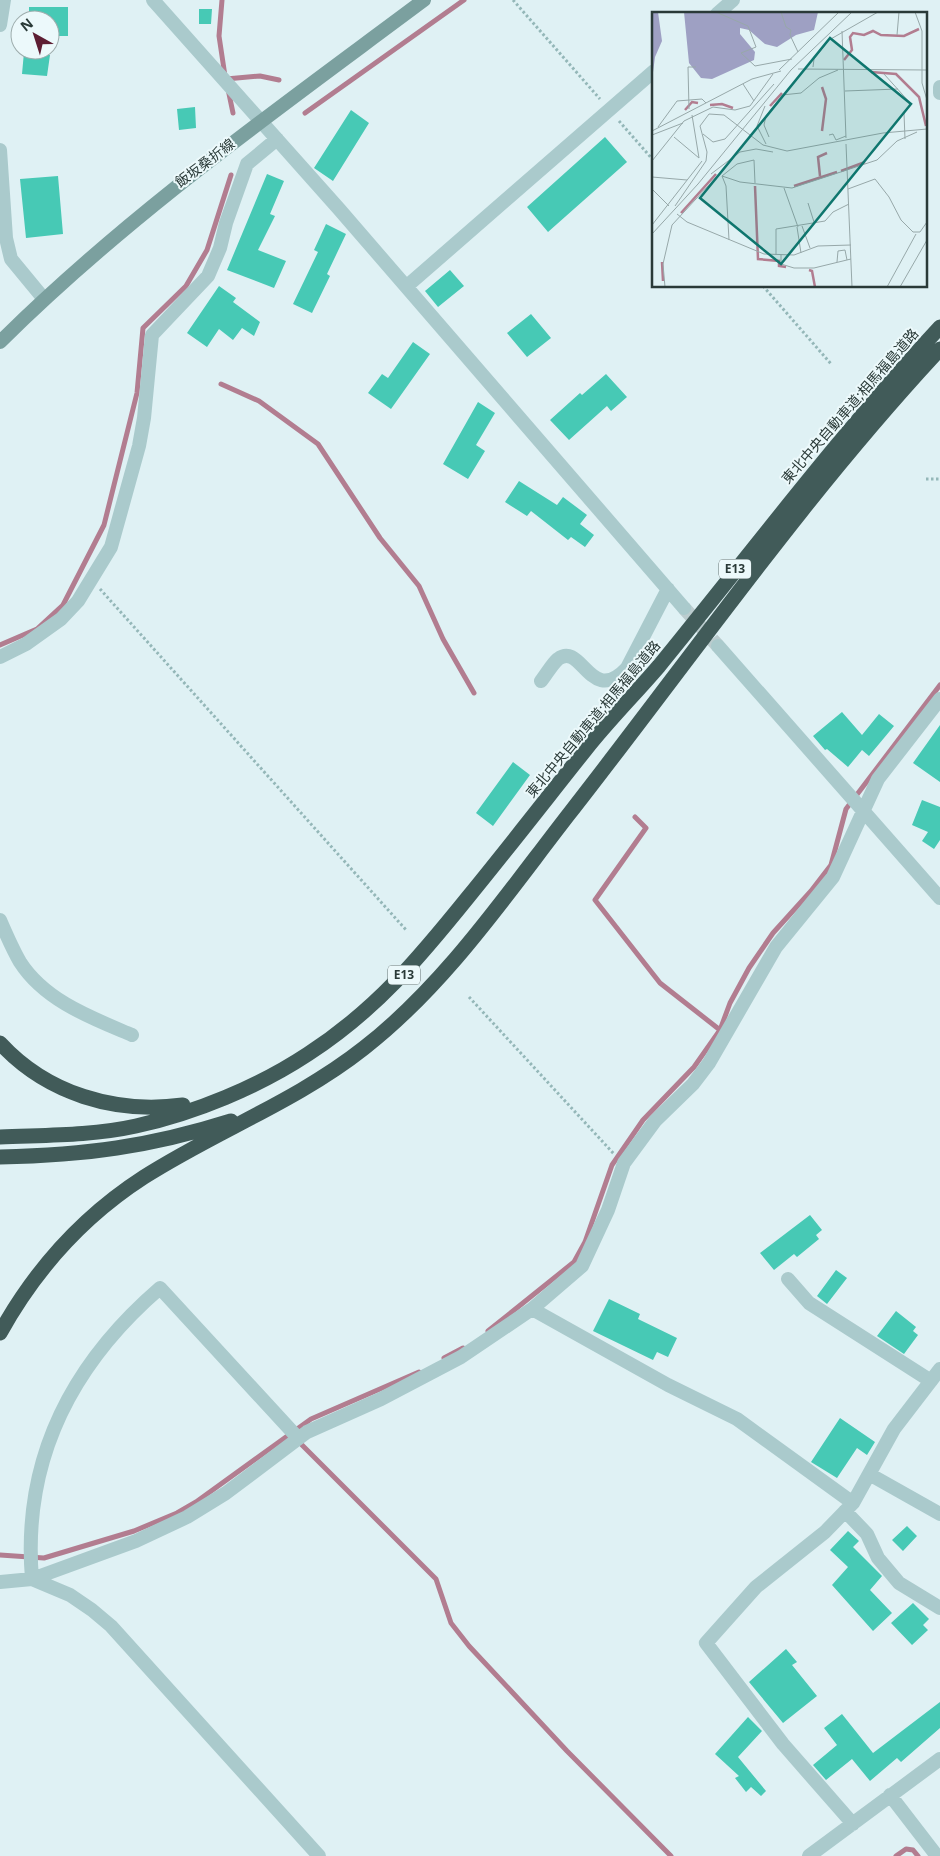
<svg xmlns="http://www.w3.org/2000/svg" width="940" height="1856" font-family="'Open Sans','Noto Sans JP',sans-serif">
<rect width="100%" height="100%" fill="#dff1f4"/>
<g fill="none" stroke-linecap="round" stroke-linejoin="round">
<!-- stream -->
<path stroke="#b27d90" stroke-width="5" d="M222 0 219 36 225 76
M226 79 260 76 279 80
M228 89 233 113
M305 113 464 0
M221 384 259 401 318 444 380 538 419 586 443 639 474 693
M0 645 37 629 63 605 104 525 137 393 143 328 186 286 207 250 231 175
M635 817 646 828 595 900 660 983 720 1030
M488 1331 574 1262 585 1242 612 1165 643 1120 694 1067 720 1030 730 1003 749 968 773 933 811 891 831 865 846 809 940 685
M444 1358 463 1348
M302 1445 436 1579 451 1623 469 1646 567 1751 671 1856
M0 1555 44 1558 134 1531 177 1513 196 1502 311 1419 419 1372
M896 1856 906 1849 913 1850 918 1856"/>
</g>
<!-- building -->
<path fill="#47c9b5" d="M29 7H68V36H50V20H29Z
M199 9H212L211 24H199Z
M24 52 50 55 47 76 22 74Z
M195 107 196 128 179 130 177 109Z
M351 110 369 123 333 181 314 168Z
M605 137 627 162 548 232 527 207Z
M267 174 284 181 270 214 275 216 258 250 286 261 274 288 227 270Z
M58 176 63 234 26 238 20 179Z
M326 224 346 234 327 274 330 276 312 313 293 304 318 252 314 250Z
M450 270 464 286 438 307 425 291Z
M219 286 236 298 233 302 260 322 254 336 242 328 233 340 219 329 207 347 187 333Z
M531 314 551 338 527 357 507 333Z
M413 342 430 354 391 409 368 393 382 374 388 378Z
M606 374 627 397 611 411 607 406 569 440 550 420 580 393 582 395Z
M478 402 495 413 476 445 485 451 468 479 443 464Z
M519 481 557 505 563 497 587 515 580 524 594 535 585 547 571 537 568 540 531 511 527 516 505 502Z
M842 712 862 735 879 714 894 726 869 756 862 750 848 767 827 749 825 750 813 736Z
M940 725V782L913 763Z
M513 762 530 775 493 826 476 813Z
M922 800 940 807V840L934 849 922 841 928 832 912 825Z
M810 1215 822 1230 816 1235 819 1239 797 1257 794 1254 774 1270 760 1253Z
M836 1270 847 1278 827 1304 817 1296Z
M609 1299 640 1314 638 1319 677 1338 668 1357 657 1352 653 1360 593 1331Z
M896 1311 916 1327 913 1331 918 1335 904 1354 877 1336Z
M840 1418 875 1442 867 1455 857 1448 837 1478 811 1462Z
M907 1526 917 1536 903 1551 892 1540Z
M848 1531 859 1541 853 1547 882 1576 870 1590 892 1613 873 1631 832 1585 848 1567 830 1550Z
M913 1603 929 1619 923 1625 928 1630 912 1645 891 1623Z
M786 1649 797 1662 792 1665 817 1696 783 1723 749 1682Z
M940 1702V1728L901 1762 897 1758 870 1781 852 1759 826 1780 813 1765 837 1745 824 1728 842 1714 873 1753Z
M748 1717 762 1731 738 1757 766 1791 761 1796 751 1787 746 1792 735 1778 739 1776 715 1754Z"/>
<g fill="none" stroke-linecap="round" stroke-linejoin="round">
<!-- minor-tunnel -->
<path stroke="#bbccce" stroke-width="14" stroke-dasharray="14 7" stroke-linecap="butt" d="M684 608 718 646"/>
<!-- path -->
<path stroke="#94b7b8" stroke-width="3" stroke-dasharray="2.5 2.5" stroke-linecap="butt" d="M513 0 600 99
M619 121 654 161
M763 286 832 365
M926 479H940
M100 589 407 931
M469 997 614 1154"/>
<!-- minor -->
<path stroke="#aacacc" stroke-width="14" d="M153 0 339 209 684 608
M717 14 733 0
M0 25 4 0
M940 87V93
M0 150 6 238 11 259 44 299
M407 286 654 71
M718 646 940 898
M0 657 26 644 61 619 78 601 111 547 139 446 144 418 152 335 208 276 220 248 226 223 247 164 277 139
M541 681C546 675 552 664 558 659 582 641 590 707 627 668L668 589
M0 920C6 934 12 948 20 962 45 1001 92 1018 132 1035
M788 1279 809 1303 931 1381
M532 1309 668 1385 737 1419 853 1503
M298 1438 160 1288C72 1364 22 1460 32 1579L136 1541 187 1517 226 1493 307 1432 381 1399 461 1357 532 1309 582 1266 608 1210 624 1163 655 1121 693 1084 709 1063 776 947 833 877 878 779 940 699
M869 1474 940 1514
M845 1511 867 1534 878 1558 899 1583 940 1608
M0 1582 32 1579 70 1595 92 1610 111 1626 319 1856
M890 1795 937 1856
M853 1824 783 1744 706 1643 756 1587 825 1532 853 1503 894 1429 940 1369
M809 1856 940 1759"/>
<!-- secondary -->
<path stroke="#7ba09f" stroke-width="14" d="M0 342C129 214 278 109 424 0"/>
<!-- motorway -->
<path stroke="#415b59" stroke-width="15" d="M0 1043C47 1094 115 1114 183 1105
M0 1137C45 1135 91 1136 136 1126 195 1113 258 1087 308 1054 376 1010 419 958 469 896 509 847 547 798 586 749 609 720 635 694 659 666 752 552 840 435 940 327
M0 1157C85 1155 149 1147 231 1121
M0 1333C35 1270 82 1217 144 1177 216 1131 297 1101 364 1048 445 985 506 895 569 814 691 658 805 494 940 349"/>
</g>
<g text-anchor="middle" stroke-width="4" stroke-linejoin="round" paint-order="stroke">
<!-- shield labels -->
<g fill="#ecf9fb" stroke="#647372" stroke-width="1">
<rect x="719" y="559.5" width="32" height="19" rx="4"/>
<rect x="388" y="965.5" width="32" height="19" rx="4"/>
</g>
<g font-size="12" font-weight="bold" fill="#2a3a38">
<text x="735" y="573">E13</text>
<text x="404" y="979">E13</text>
</g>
<!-- street labels -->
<g font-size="14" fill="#2a3a38" stroke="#ecf9fb">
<text transform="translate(205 163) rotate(-37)" y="5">飯坂桑折線</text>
<text transform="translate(850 406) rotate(-49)" y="5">東北中央自動車道;相馬福島道路</text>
<text transform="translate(593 719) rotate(-50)" y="5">東北中央自動車道;相馬福島道路</text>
</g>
</g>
<!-- overview -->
<g transform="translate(652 12)">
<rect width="275" height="275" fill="#dff1f4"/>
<path d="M0 0H6L10 29 3 45 0 68ZM32 0H166L162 18 144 23 125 35 113 32 97 18 88 16V22L103 40 102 48 60 67 49 66 37 51Z" fill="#9ea0c3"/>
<path fill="none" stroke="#b27d90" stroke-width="2.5" d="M192 48 200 38 198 25 201 21 212 23 221 19 229 23 252 24 267 17M219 60 244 62 267 85 274 114M170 75 174 87 170 119M58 93 70 92 81 96M118 94 130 81M33 98 40 90 46 91M189 159 213 150M168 164 166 145 175 141M103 174 106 247 127 249V254L134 255M142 174 185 160M29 201 64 162M10 250 11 269M157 258 160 259 163 275"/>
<path fill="none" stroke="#97a8a9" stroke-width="1" d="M64 0 96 14 104 35 89 41 103 54 140 47M129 0 134 15 139 18 138 23 146 40M263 0 270 19V71L275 88M190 19 194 126M245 23 247 0M161 55 162 47 177 28 226 0M146 57 275 58M127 58 187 0M232 62 259 92 252 101 253 127M91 72 102 89M193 79 246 77M113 94 105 114 114 132M37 97 36 55H44M40 103 47 146M6 115 25 89 50 87 54 91M0 119 100 67 129 59M51 122 61 130 73 127 122 72M0 123 31 111M177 123 181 122 184 128 194 124M22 125 47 146M117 125 112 113 114 104 130 83 149 81 167 66 186 58M194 132 200 275M0 149 32 109 61 95 83 98 98 94 121 62M59 162 88 140 104 137 121 140M70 164 74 174 77 228M0 165 35 168M103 171 102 148 85 152 70 164 88 170 140 176 225 148 245 129 265 120M132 176 146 215M0 177 17 194M196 177 223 167 237 185 249 208 261 220H268L275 210M156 191 162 210M23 194 54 149 55 140 48 114 57 102 72 103 111 133 135 139 231 121 275 117M25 202 35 210 112 242 142 243 166 234 199 233M0 213 50 149M150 214 158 236M145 215 149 241M0 222 46 172 139 58 200 0M124 243V217L173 209 181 200 197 192M129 243V252L142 256H162L199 247M185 250 186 239 193 238 195 248M13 275 11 252 20 213 67 162M235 275 264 222M248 275 275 228"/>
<path fill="#0f766e" fill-opacity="0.15" stroke="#0f766e" stroke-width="2.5" d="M178 26 259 92 129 252 48 186Z"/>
<rect width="275" height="275" fill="none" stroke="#2a3a38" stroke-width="2.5"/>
</g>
<!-- north arrow -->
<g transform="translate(35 35) rotate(321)"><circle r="24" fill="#ecf9fb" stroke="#9eadad"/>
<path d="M0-4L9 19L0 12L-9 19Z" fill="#5d1e33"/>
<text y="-8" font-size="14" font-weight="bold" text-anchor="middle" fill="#2a3a38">N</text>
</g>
</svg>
